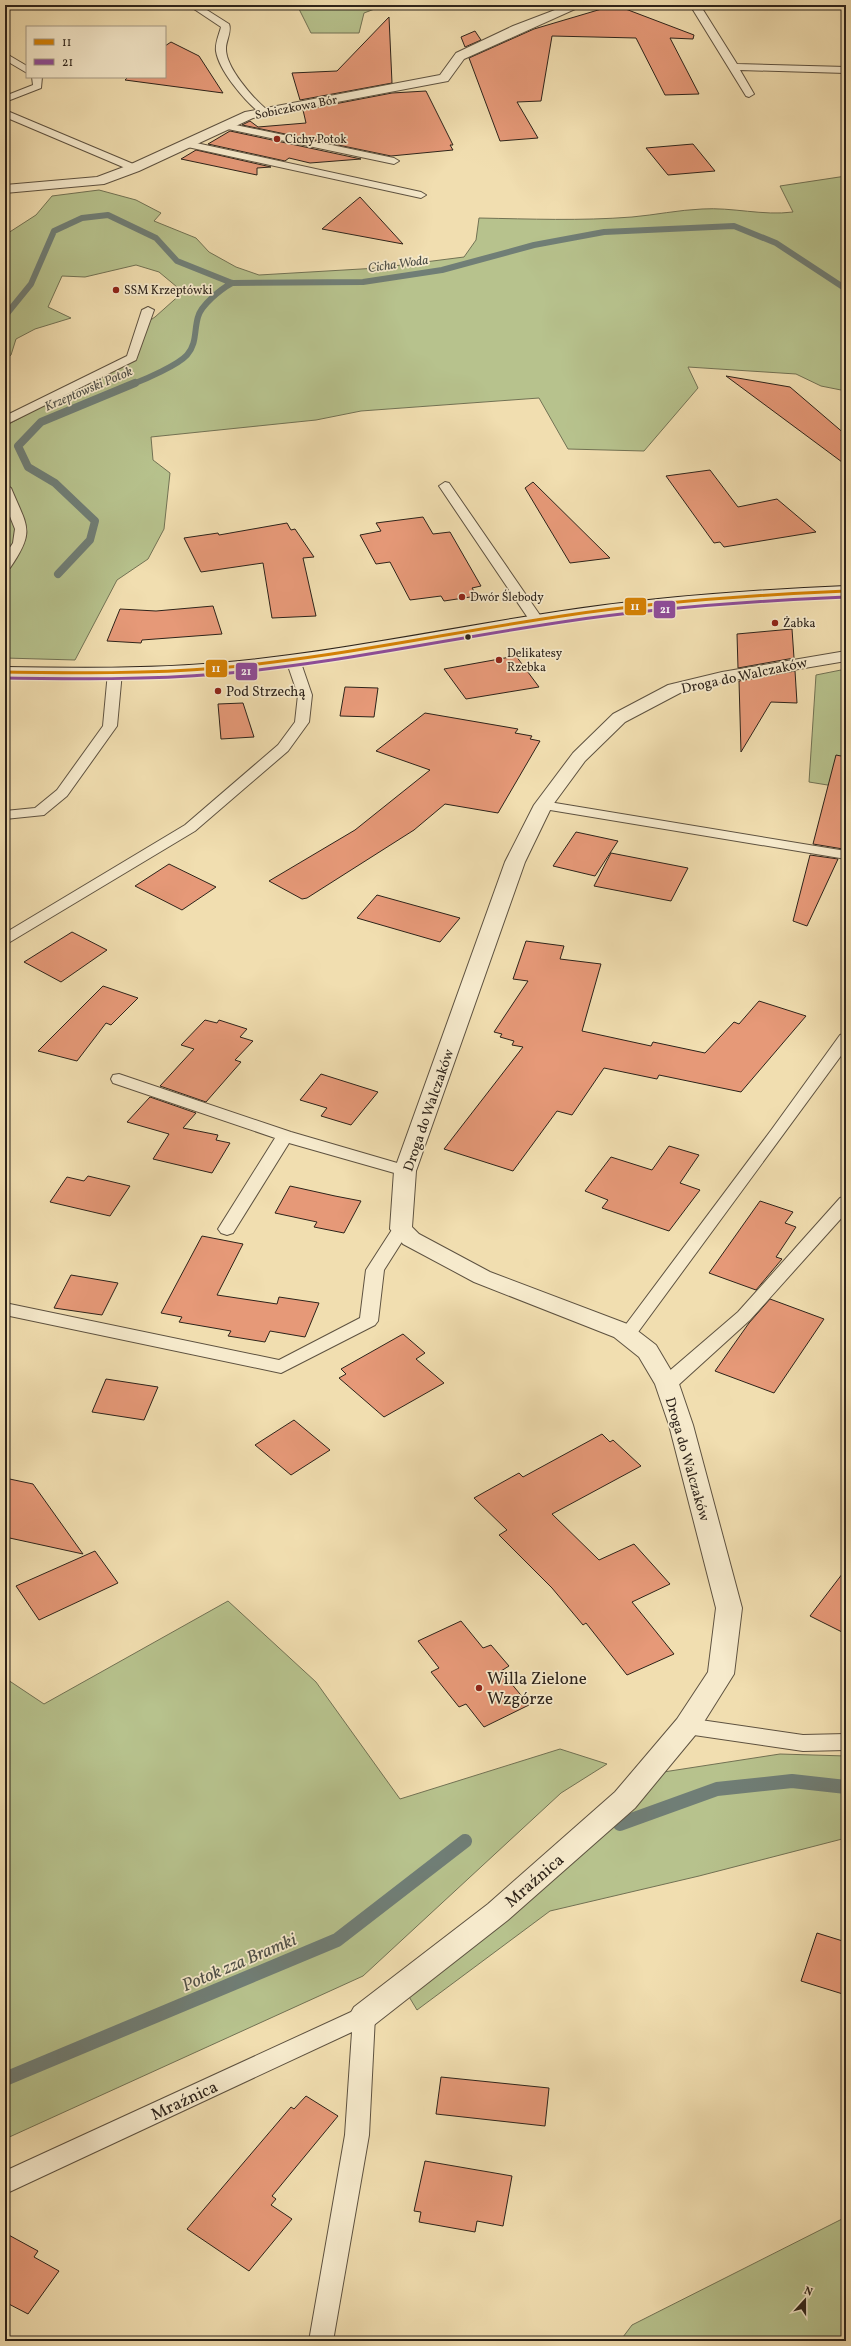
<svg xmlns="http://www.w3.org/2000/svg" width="851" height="2346" font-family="Vollkorn,serif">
<rect width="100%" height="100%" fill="#f1deb0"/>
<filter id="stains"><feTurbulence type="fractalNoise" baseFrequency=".005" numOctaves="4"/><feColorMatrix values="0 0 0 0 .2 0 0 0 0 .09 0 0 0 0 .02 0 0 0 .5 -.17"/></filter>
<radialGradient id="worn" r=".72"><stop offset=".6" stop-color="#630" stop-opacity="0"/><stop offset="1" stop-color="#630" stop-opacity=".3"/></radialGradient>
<!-- green -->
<path fill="#b7c28d" stroke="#727254" d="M297 5H385L364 13 359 33H311Z
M846 176V391L821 386 796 374 688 367 698 388 644 451 568 449 539 398 361 411 316 420 151 437 153 460 170 473 164 529 148 559 117 580 75 660 5 658V426L101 375 132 353 140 327 155 317 183 292 159 272 136 265 85 277 62 276 48 307 71 318 35 329 16 339 11 355 5 360V235L36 215 52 196 99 190 136 200 161 213 154 221 196 238 209 252 236 267 259 275 378 268 464 257 476 240 479 218C530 219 581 221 632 217 655 215 678 210 702 209 732 207 763 216 793 212L780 186Z
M846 669V788L809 782 816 675Z
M228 1601 316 1682 400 1799 560 1749 607 1764 561 1793 363 1976 5 2139V1678L44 1704Z
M780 1754 846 1756V1838L699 1876 550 1911 417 2010 408 1995 521 1900 593 1845 657 1773Z
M846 2217V2341H620L632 2325Z"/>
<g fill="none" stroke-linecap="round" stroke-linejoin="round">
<!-- stream-far2 -->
<path stroke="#707e76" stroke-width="6" d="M5 316 31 284 54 231 82 218 108 215 156 238 177 261 232 283 363 282 442 270 534 245 604 232 734 226 776 243 846 289
M133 384C146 379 178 365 187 355 197 344 194 330 198 317 201 305 221 289 232 283"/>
<!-- stream-far1 -->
<path stroke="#707e76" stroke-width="8" d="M58 574 90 540 95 521 55 483 28 467 18 446 41 422 135 383"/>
<!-- stream -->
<path stroke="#707e76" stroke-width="14" d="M620 1824 717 1789 792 1781 846 1787
M5 2079 337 1940 465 1841"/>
</g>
<!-- building -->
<path fill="#e69978" stroke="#2d231a" d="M615 5 694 35 693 39 670 38 699 94 665 95 636 38 552 36 541 101 517 102 538 138 500 141 469 58 534 29Z
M389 17 392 83 300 100 292 73 337 71Z
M475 31 481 40 465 47 461 37Z
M171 42 199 56 223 93 125 80 128 77H165V46Z
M426 91 453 145H450L453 150 391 156 242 125 250 121 258 127 306 123 303 110 392 93Z
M230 131 361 159 310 163 289 158 285 161 208 144Z
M693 144 715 171 668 175 646 148Z
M196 150 271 167 257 168V175L181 159Z
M360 197 403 244 322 229Z
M726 376 790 387 846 435V465Z
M710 470 738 507 777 499 816 532 724 547 720 542 714 543 666 476Z
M533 482 610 558 570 563 525 488Z
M423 517 433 534 450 532 481 586 472 588 477 596 444 601 441 596 410 600 390 562 376 564 360 535 381 531 376 523Z
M287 523 291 530 295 529 314 557 303 558 316 616 272 618 263 563 201 572 184 538 218 533 219 535Z
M213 606 222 634 142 640 141 643 107 641 120 609 156 611Z
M792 629 794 658 738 668 737 634Z
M516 656 539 687 466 699 444 669Z
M795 671 797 703 771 702 741 752 739 681Z
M345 687 378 688 374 717 340 716Z
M243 703 254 737 221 739 218 704Z
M425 713 518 729 515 733 532 736 530 739 540 741 498 813 445 804 414 830 307 898 302 899 269 881 355 830 430 770 376 751Z
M836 755 846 757V843L843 849 813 844Z
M576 832 618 841 595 876 553 866Z
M611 853 688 868 671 901 594 886Z
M810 855 838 859 807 926 793 921Z
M169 864 216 887 182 910 135 886Z
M377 895 460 918 440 942 357 918Z
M72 932 107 950 61 982 24 962Z
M526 941 564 946 560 959 601 964 582 1031 651 1046 653 1042 705 1053 734 1022 739 1024 759 1001 806 1016 741 1092 659 1075 657 1079 604 1068 572 1115 557 1111 513 1171 444 1149 523 1047 512 1045 514 1041 500 1037 502 1034 494 1032 528 981 513 979Z
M103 986 138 998 111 1025 106 1023 77 1061 38 1051Z
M205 1020 217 1023 219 1020 247 1029 240 1037 253 1041 235 1060 241 1062 206 1102 160 1086 194 1049 181 1045Z
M321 1074 378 1092 351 1125 321 1116 327 1108 300 1100Z
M150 1097 196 1113 183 1128 218 1135 216 1140 230 1143 212 1173 153 1159 169 1134 127 1122Z
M669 1146 699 1155 680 1183 700 1190 669 1231 602 1208 608 1200 585 1191 611 1157 652 1170Z
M88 1176 130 1186 110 1216 50 1202 67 1177 84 1181Z
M290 1186 335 1196 361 1201 344 1233 314 1227 317 1222 275 1213Z
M760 1201 793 1212 785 1223 796 1227 776 1257 782 1259 756 1290 709 1273Z
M202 1236 243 1244 217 1295 277 1304 279 1297 319 1303 305 1337 270 1331 265 1342 228 1336 231 1331 179 1322 182 1317 161 1313Z
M71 1275 118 1283 102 1315 54 1308Z
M770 1299 824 1319 774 1393 715 1371 749 1323Z
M403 1334 425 1353 416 1359 444 1383 384 1417 339 1378 346 1374 341 1369Z
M106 1379 158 1387 144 1420 92 1412Z
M294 1420 330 1450 291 1475 255 1445Z
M602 1434 610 1442 613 1440 641 1466 552 1514 599 1560 634 1544 670 1584 632 1602 674 1654 627 1675 586 1623 583 1625 552 1588 499 1535 507 1530 474 1498 519 1473 523 1477Z
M5 1478 33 1484 83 1554 5 1537Z
M95 1551 118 1583 39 1620 16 1586Z
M846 1569V1634L810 1616Z
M461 1621 483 1648 491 1645 509 1666 501 1671 529 1705 484 1727 466 1704 459 1707 431 1672 439 1668 418 1641Z
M817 1933 846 1942V1995L801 1981Z
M441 2077 549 2088 545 2126 436 2114Z
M306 2096 338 2116 272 2196 276 2199 271 2205 292 2219 249 2271 187 2229 291 2107 294 2109Z
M425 2161 512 2176 503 2226 477 2221 475 2232 419 2222 421 2212 414 2211Z
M5 2233 38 2251 34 2257 59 2271 28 2314 5 2302Z"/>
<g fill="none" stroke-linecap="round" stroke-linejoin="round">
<defs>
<path id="service" d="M188 5H199L229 24C232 31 226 41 226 48 225 67 253 98 267 110V114H261C245 101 219 71 216 51 215 43 219 35 221 27Z
M690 5H700L737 64 846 67V73L740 70 754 94 749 97 746 96Z
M5 53 27 66V73L5 60Z
M32 77H42L41 88 5 102V96L33 85Z
M5 110 138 166 139 168 138 170H130L5 117Z
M226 123 394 158 399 161 394 164 223 128 221 126Z
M187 141 421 192 426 195 421 198 183 146 182 144Z
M148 307 154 310 136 360 5 425V416L127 356 142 310Z
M445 482 449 483 544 621 542 624 537 625 530 621 439 486Z
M5 484 11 488C27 527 36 530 10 568L5 569V555L13 543 15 529 5 504Z
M293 656 300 660 312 695 309 722 288 751 195 831 5 945V933L185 825 278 745 295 722 298 695 286 660Z
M115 668 122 672 117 726 67 796 44 815 5 819V811L35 808 57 790 103 726 108 672Z
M543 801 846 851V859L538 808 536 805 538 802Z
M846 1033V1049L633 1339 627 1341 621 1339 618 1335 621 1331 772 1129 840 1035Z
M119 1074 291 1132 411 1167 413 1171 411 1175 405 1176 289 1143 233 1233 227 1235 221 1233 218 1229 275 1138 113 1083 111 1079 113 1075Z
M846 1196V1213L750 1320 674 1389 667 1390 660 1389 658 1384 660 1379 738 1312 840 1198Z
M401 1223 407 1225 410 1229 384 1270 378 1321 375 1325 281 1373 5 1315V1303L279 1360 360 1318 366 1270 395 1225Z
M687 1718 803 1735 846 1734V1750L803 1751 687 1734 680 1732 677 1726 680 1720Z
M364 2006 372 2009 375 2016 369 2135 333 2341H309L345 2135 352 2032 5 2194V2171Z"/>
<path id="minor" d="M568 5H584L464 59 448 81 253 118 139 171 104 184 5 193V185L97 177 129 165 245 112 440 75 456 53 513 26Z
M846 651V661L722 682 680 693 625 722 585 761 552 806 525 862 416 1171 412 1227 419 1234 490 1272 630 1325 656 1345 679 1384 693 1425 742 1608 734 1674 697 1733 635 1808 508 1920 374 2025 364 2029 354 2025 349 2016 354 2007 488 1904 615 1792 677 1719 708 1672 716 1608 669 1425 655 1384 639 1357 614 1337 474 1282 403 1244 390 1229 394 1171 505 862 534 805 573 753 613 714 668 685 722 672Z"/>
<path id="secondary" d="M846 586V596C751 600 656 607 562 621 447 638 334 663 218 673 147 679 76 678 5 677V667C76 668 147 669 218 663 334 653 447 628 562 611 656 597 751 590 846 586Z"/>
</defs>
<!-- service casing -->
<use href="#service" stroke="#5e5240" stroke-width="2"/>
<!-- minor casing -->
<use href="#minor" stroke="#5e5240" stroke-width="2"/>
<!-- secondary casing -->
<use href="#secondary" stroke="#2d231a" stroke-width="2"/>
<!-- service -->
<use href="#service" fill="#f6eacc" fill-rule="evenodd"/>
<!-- minor -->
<use href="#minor" fill="#f6eacc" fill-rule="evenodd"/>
<!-- secondary -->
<use href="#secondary" fill="#f6eacc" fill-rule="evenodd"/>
<defs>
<path id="bus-1" d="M5 672C76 673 147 674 218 668 333 658 447 633 562 616 656 602 751 595 846 591"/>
<path id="bus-2" d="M5 678C76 679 147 680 218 674 333 664 447 639 562 622 656 608 751 601 846 597"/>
</defs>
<!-- bus-1 casing -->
<use href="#bus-1" stroke="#f6eacc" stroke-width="5.5"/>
<!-- bus-2 casing -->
<use href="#bus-2" stroke="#f6eacc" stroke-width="5.5"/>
<!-- bus-1 -->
<use href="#bus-1" stroke="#d58104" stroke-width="3"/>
<!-- bus-2 -->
<use href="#bus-2" stroke="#8e4d99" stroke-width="3"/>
</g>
<!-- markers -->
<g fill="#8f2418" stroke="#f6eacc" stroke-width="1.5">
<circle cx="277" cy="139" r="4"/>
<circle cx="116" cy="290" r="4"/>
<circle cx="462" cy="597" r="4"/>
<circle cx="775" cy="623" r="4"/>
<circle cx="499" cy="660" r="4"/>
<circle cx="218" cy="691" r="4"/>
<circle cx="479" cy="1688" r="4"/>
</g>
<circle fill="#2d231a" stroke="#f6eacc" stroke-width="1.5" cx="468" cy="637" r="3.5"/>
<g text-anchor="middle" stroke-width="3.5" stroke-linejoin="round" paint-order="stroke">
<!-- far-street labels -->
<g font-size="12" fill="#2d231a" stroke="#f6eacc">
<text transform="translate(296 107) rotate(-11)" y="4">Sobiczkowa Bór</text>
</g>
<!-- far-poi labels -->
<g font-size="12" fill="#2d231a" stroke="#f6eacc" text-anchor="start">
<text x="285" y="143">Cichy Potok</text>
<text x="124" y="294">SSM Krzeptówki</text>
<text x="470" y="601">Dwór Ślebody</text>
<text x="783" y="627">Żabka</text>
<text x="507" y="657">Delikatesy<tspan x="507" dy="14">Rzebka</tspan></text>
</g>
<!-- far-water labels -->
<g font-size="13" font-style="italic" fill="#4f5048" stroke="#f6eacc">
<text transform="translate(398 263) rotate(-8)" y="5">Cicha Woda</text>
<text transform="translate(88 388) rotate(-23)" y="5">Krzeptowski Potok</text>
</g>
<!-- street labels -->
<g font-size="14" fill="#2d231a" stroke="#f6eacc">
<text transform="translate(744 675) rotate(-12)" y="5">Droga do Walczaków</text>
<text transform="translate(428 1110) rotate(-71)" y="5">Droga do Walczaków</text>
<text transform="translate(688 1459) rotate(74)" y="5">Droga do Walczaków</text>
</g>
<!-- poi labels -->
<g font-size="14" fill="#2d231a" stroke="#f6eacc" text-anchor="start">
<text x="226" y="696">Pod Strzechą</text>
</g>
<!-- near-poi labels -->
<g font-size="17" fill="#2d231a" stroke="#f6eacc" text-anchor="start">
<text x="487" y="1684">Willa Zielone<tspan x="487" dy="20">Wzgórze</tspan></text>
</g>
<!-- near-street labels -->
<g font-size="17" fill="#2d231a" stroke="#f6eacc">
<text transform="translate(534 1880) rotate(-41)" y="6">Mraźnica</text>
<text transform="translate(184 2100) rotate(-25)" y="6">Mraźnica</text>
</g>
<!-- near-water labels -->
<g font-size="18" font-style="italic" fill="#4f5048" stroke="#f6eacc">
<text transform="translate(239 1962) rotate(-23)" y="6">Potok zza Bramki</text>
</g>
</g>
<g stroke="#f6eacc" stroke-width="1.5">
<rect x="624" y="597" width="23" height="19" rx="4" fill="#d58104"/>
<rect x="653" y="600" width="23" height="19" rx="4" fill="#8e4d99"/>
<rect x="205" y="659" width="23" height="19" rx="4" fill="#d58104"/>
<rect x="235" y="662" width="23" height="19" rx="4" fill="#8e4d99"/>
</g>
<g font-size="11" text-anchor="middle" font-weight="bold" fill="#fff">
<text x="635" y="610">11</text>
<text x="665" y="613">21</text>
<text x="216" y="672">11</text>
<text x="246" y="675">21</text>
</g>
<!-- margin -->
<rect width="851" height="2346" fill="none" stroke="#f1deb0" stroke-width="20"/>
<rect x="6" y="6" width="839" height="2334" fill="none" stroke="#2d231a" stroke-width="2"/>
<rect x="10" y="10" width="831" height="2326" fill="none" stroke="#2d231a"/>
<!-- legend -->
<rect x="26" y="26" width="140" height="52" fill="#f6eacc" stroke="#a69a85"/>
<rect x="34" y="39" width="20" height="6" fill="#d58104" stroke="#a69a85"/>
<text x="62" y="46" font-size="12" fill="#2d231a">11</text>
<rect x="34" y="59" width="20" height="6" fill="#8e4d99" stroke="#a69a85"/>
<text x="62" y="66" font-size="12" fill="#2d231a">21</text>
<!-- north arrow -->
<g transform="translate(805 2300) rotate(21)" stroke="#f6eacc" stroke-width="3" paint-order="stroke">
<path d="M0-3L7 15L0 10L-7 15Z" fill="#2d231a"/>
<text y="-6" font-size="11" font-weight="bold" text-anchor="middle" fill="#2d231a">N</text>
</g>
<rect width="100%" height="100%" filter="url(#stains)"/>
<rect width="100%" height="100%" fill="url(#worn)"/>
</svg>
